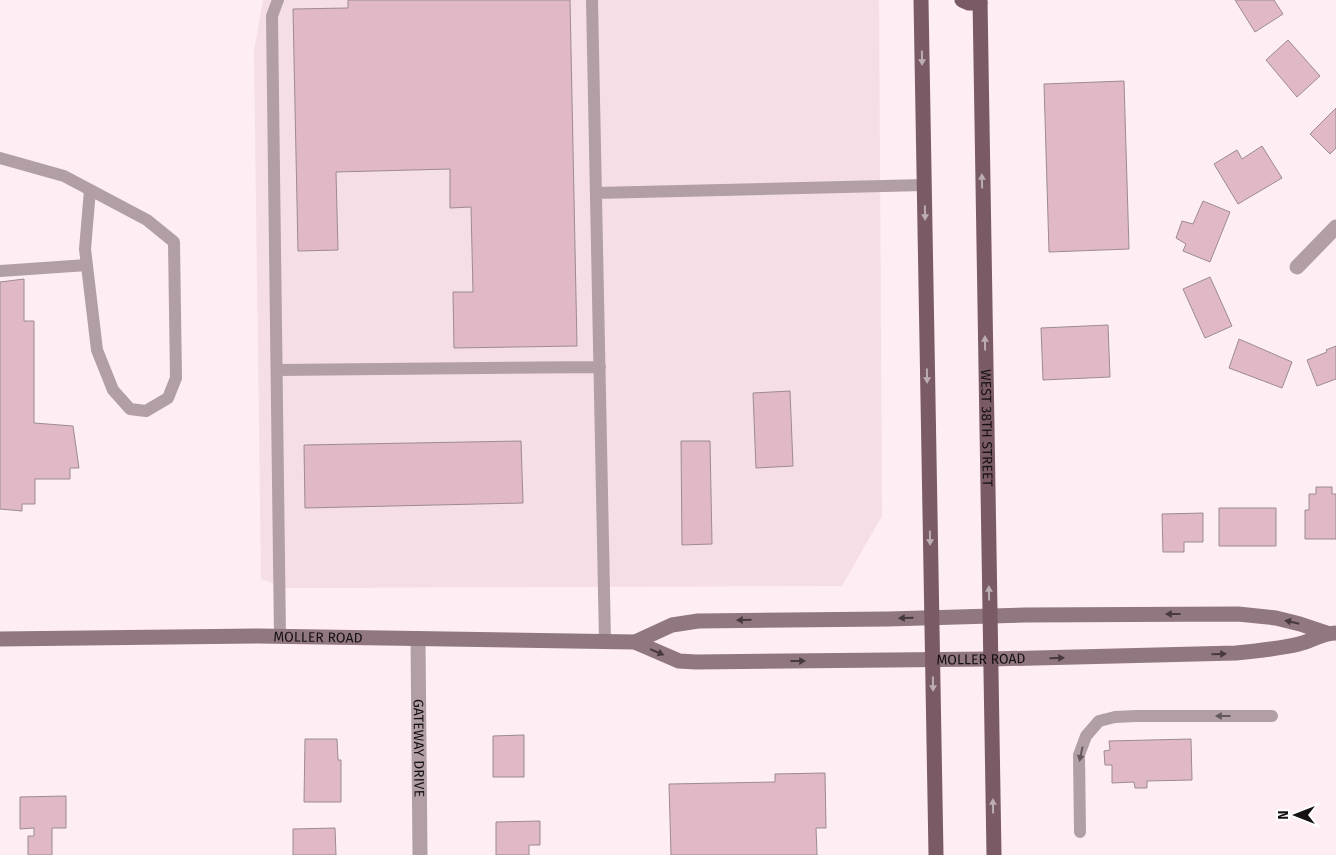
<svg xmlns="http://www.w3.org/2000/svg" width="1336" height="855" font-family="'Fira Sans',sans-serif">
<rect width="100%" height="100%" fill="#feedf2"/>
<!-- built -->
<path fill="#f6dee6" d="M263 0H879L882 516 842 586 285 588 261 579 254 51Z"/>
<!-- building -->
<path fill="#e1b8c5" stroke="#9b8c90" d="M348 0H570L577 346 454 348 453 292H473L471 207 450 208V169L336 172 338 250 298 251 293 9 348 8Z
M1235 0H1274L1283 14 1255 32Z
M1288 40 1320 76 1297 97 1266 60Z
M1124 81 1129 249 1049 252 1044 84Z
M1336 108V148L1330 154 1310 134Z
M1262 146 1282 178 1238 204 1214 164 1237 150 1242 159Z
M1203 201 1230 212 1210 262 1183 251 1186 244 1176 238 1182 221 1193 224Z
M1210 277 1232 326 1205 338 1183 289Z
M24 279V321H34V423L73 426 79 468H70V479H35V504H22V511L0 509V282Z
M1108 325 1110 377 1043 380 1041 328Z
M1239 339 1292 362 1282 388 1229 368Z
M1336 346V379L1317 386 1307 360 1327 352 1326 350Z
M790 391 793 466 756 468 753 393Z
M521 441 523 503 305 508 304 445Z
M681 441H710L712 544 682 545Z
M1316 487H1332V494H1336V539H1305V510H1309V494H1316Z
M1219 508H1276V546H1219Z
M1203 513V542H1184V552H1163L1162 514Z
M524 735V777H493V736Z
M305 739H337L338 760H341V802H304Z
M1191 739 1192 780 1147 781V788H1135L1134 782 1112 783V765H1105L1104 751 1110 750 1109 741Z
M825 773 826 828H816L817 855H671L669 784 775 782V774Z
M66 796V828H52V855H28V836H34V828L20 829V797Z
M540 821V845H529V855H496V822Z
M335 828 336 855H293V829Z"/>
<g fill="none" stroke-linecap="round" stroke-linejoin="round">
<!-- service -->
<path stroke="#b19fa5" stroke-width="12" d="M278 0 272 16 280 637
M592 0 605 641
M0 158 64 176 147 220 174 242 176 378 168 398 146 411 130 409 113 390 97 350 85 249 90 190
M596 193 924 185
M0 271 87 265
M277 370 600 367
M1080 832 1079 755 1086 736 1099 721 1115 717 1136 716H1272"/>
<!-- minor -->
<g stroke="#b19fa5" stroke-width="15">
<path d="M1297 267 1336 227"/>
<path id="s1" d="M418 640 420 855"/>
</g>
<!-- secondary -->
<g stroke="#91777f" stroke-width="15">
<path id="s2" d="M0 639 258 636 635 642 679 661 696 662 991 659 1236 653C1257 651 1278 649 1299 644 1312 641 1322 633 1336 633"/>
<path d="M635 642 672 625 698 621 888 619 1025 615 1238 614 1276 618 1300 624 1327 633"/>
</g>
<!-- primary -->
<g stroke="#7a5b65" stroke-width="15">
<path d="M921 0 936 855"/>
<path d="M962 0 969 3H980"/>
<path id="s3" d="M980 0 994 855"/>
</g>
</g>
<!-- one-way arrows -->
<defs><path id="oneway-solid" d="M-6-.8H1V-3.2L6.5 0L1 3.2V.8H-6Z" transform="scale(1.25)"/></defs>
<g fill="#bcadb2">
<use href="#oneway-solid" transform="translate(922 58) rotate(89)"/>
<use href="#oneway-solid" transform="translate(982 181) rotate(-91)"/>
<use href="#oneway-solid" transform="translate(925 213) rotate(89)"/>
<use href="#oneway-solid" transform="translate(985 343) rotate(-91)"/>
<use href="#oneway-solid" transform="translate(927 376) rotate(89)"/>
<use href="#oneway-solid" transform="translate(930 538) rotate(89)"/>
<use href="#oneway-solid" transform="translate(989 593) rotate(-91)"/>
<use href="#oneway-solid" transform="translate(933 684) rotate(89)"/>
<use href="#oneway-solid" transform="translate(993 806) rotate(-91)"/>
</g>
<g fill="#473a3e">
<use href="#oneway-solid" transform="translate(1173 614) rotate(180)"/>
<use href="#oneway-solid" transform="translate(906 618) rotate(179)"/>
<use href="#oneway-solid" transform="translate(744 620) rotate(179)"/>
<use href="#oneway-solid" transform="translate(1292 622) rotate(-167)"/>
<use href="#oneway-solid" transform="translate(657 652) rotate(23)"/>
<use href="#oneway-solid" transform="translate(1219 654) rotate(-1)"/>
<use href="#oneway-solid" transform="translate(1057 658) rotate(-1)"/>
<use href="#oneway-solid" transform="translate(798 661)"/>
</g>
<g fill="#64585c">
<use href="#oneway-solid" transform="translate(1223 716) rotate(180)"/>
<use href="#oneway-solid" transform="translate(1081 754) rotate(102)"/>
</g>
<g text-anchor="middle" stroke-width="4" stroke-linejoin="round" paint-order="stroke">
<!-- street labels -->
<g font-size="14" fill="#161113" stroke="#fff">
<text dy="5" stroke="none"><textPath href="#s3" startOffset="428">WEST 38TH STREET</textPath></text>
<text dy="5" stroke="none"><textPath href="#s2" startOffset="318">MOLLER ROAD</textPath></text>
<text dy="5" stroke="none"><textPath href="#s2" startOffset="985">MOLLER ROAD</textPath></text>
<text dy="5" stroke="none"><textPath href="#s1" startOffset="108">GATEWAY DRIVE</textPath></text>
</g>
</g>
<!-- north arrow -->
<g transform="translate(1296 815) rotate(270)" stroke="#ffffff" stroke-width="4" paint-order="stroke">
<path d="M0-4L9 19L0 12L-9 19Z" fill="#161113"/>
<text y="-8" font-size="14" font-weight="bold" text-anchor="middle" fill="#161113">N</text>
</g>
</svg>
